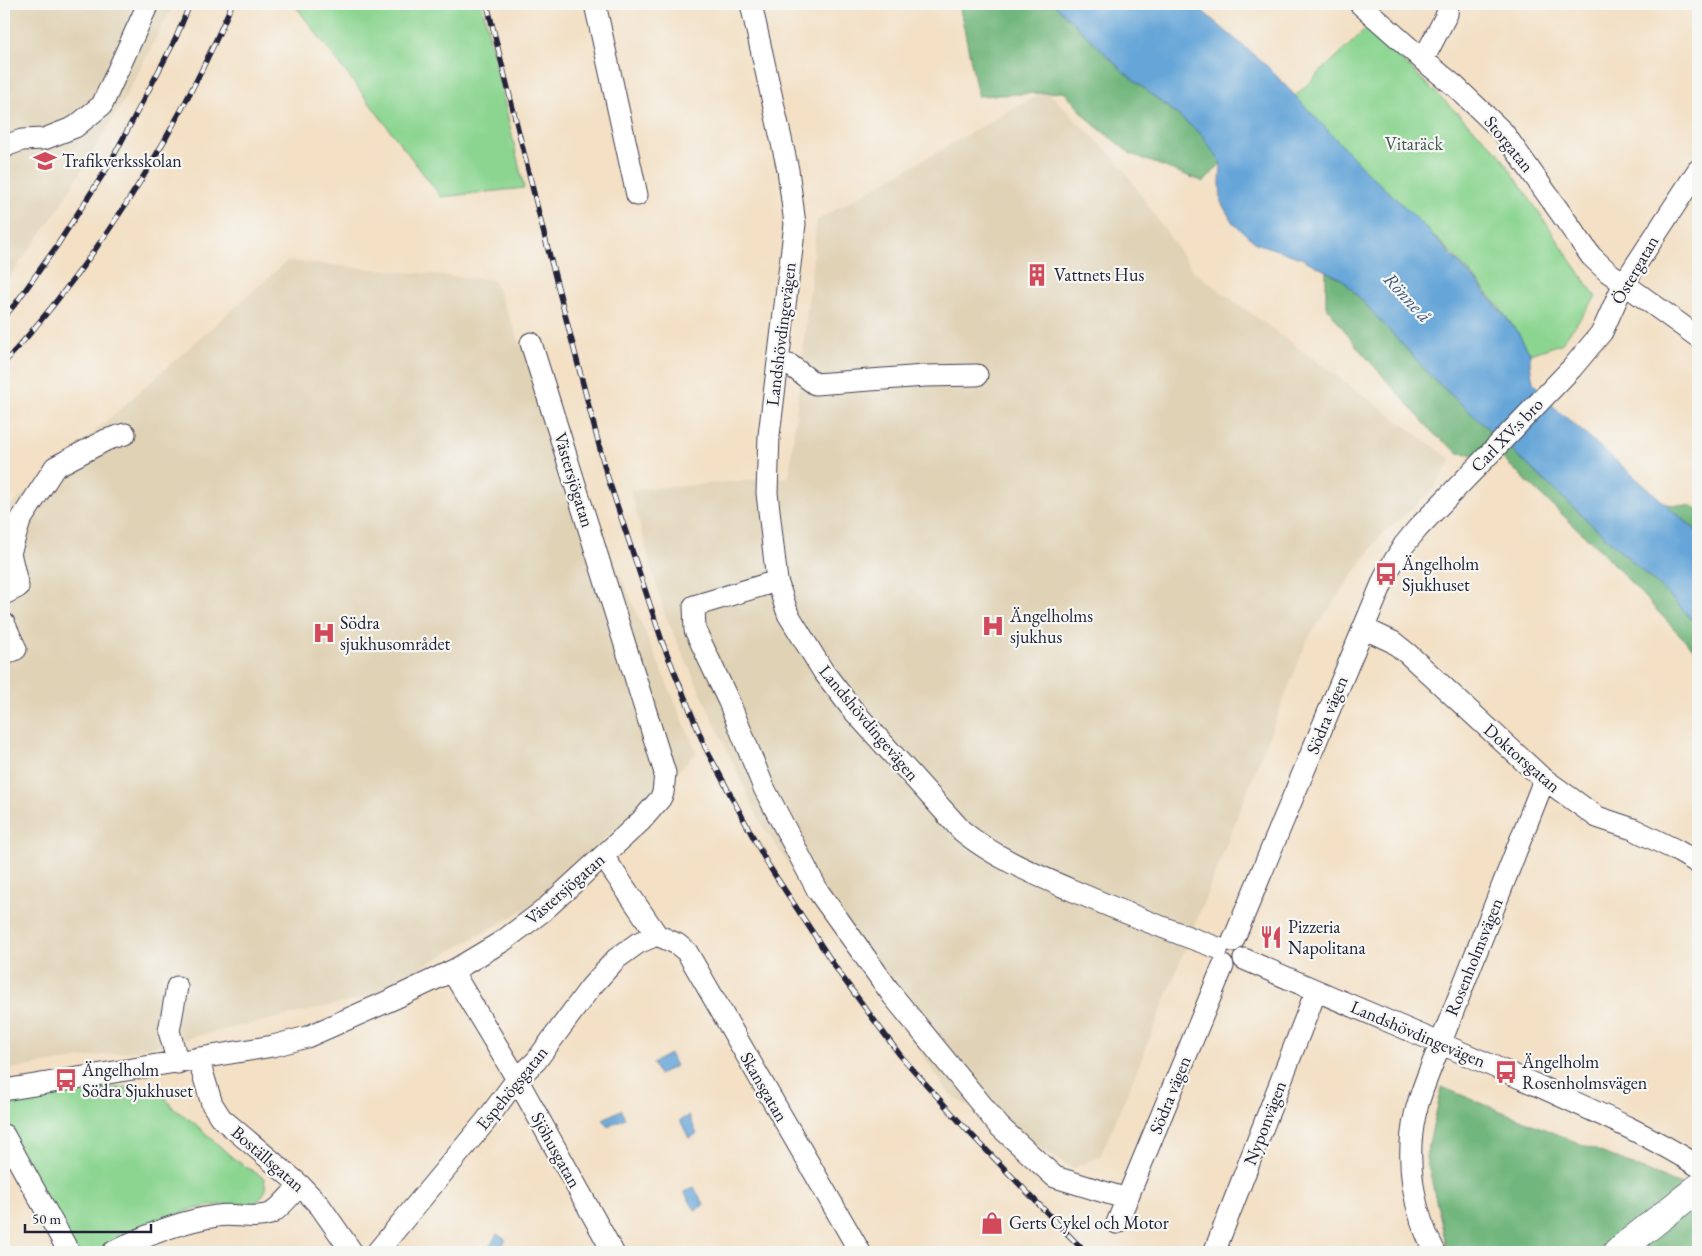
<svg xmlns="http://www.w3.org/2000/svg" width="1702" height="1256" font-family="'EB Garamond',serif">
<rect width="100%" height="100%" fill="#f6f6f2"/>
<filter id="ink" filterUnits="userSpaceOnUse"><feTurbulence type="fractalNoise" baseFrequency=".02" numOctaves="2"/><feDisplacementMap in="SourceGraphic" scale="10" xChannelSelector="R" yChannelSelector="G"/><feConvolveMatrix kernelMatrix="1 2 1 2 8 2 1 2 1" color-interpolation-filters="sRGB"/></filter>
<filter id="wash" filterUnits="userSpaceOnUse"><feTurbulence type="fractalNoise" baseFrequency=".0096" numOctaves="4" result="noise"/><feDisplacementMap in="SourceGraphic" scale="20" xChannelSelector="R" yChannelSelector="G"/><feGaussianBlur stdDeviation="1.12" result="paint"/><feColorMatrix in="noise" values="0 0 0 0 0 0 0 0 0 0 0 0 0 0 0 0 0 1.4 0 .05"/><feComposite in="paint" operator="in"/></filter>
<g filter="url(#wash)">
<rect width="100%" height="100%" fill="#f3e0c5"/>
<!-- built -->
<path fill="#e0d2b5" d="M4 4H174L120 107 55 214 4 285Z
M1046 90 1120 164 1193 271 1452 460 1431 492 1381 535 1307 640 1143 1056 1100 1157 1072 1168 951 1096 761 824 664 613 630 490 789 477 817 220Z
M287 261 493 280 697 753 534 904 369 997 137 1050 4 1070V512Z"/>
<!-- green -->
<path fill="#8cd591" stroke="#577c66" d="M294 4H482L524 188 441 197Z
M1366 29 1387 46 1498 152 1596 297 1561 344 1530 354C1494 287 1423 226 1368 173 1342 149 1319 122 1295 96Z
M156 1086 174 1109 193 1122 234 1159 264 1178 266 1190 257 1203 217 1205 190 1210 167 1218 95 1252H76L4 1121 12 1100 63 1090Z"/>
<!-- forest -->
<path fill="#71b67b" stroke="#4a6c5b" d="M959 4H1054L1125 73 1201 134 1221 163 1204 182 1131 154 1093 124 1064 92 978 96Z
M1326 271 1343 280 1433 378 1676 602 1698 626V654L1602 552 1501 457 1459 453 1434 434 1358 348 1326 306Z
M1666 504 1692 506 1698 510V532Z
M1442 1087 1698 1192V1252H1448L1426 1157Z"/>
<!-- water -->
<path fill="#65a5d8" stroke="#44648a" d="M1054 4H1194L1268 67 1367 172 1412 214 1478 283 1519 334 1530 354V364L1533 382 1554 407 1698 532V626L1676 602 1433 378 1343 280 1301 258 1256 243 1233 223 1221 202 1220 182 1221 163 1201 134 1125 73Z
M670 1054 676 1066 659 1075 653 1063Z
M621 1110 625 1118 608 1127 603 1119Z
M689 1116 697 1134 689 1138 680 1120Z
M694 1187 704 1205 695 1210 684 1192Z
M497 1234 506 1240 498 1252H486Z"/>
</g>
<g filter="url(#ink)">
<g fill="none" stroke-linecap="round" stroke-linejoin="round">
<defs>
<path id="minor" d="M595 4 637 195
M751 4 788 170 795 224 769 435 767 493 777 581 788 614 823 671 852 709 962 831C994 857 1032 873 1069 889 1118 910 1168 930 1218 948
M1360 4 1423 60
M1448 4 1447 14 1423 60 1456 87 1503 132 1591 256 1608 272 1698 337
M4 148 8 145 22 140 44 139 75 127 102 105 148 4
M778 363 790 365 815 384 925 376 977 375
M777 581 694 606 695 630 729 702 764 788 818 891 893 996 999 1126 1055 1177 1127 1199
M4 594 18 587 10 553 20 521 55 467 106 440 125 434
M4 623 16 649 4 655
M1363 628 1393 642 1408 654 1540 776 1597 817 1633 829 1676 850 1698 863
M603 856 657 935
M657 935 677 944 687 952 860 1252
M1233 941 1386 574 1404 545 1418 528 1572 368 1602 332 1624 283 1698 170
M1244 959C1343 1003 1444 1044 1543 1088 1596 1112 1649 1135 1698 1166
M452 971 517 1079 613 1252
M177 987 169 1031 178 1063
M198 1058 212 1104 221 1118 300 1185 320 1206 352 1252
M4 1090 273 1046 307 1037 393 999 456 969 503 941 543 911 641 821 660 799 663 793 665 773 531 343
M4 1135 69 1252
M1117 1223 1223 966
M113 1252C146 1235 180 1221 217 1216 235 1213 252 1220 270 1214 279 1210 293 1192 300 1185
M377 1252 485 1122 517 1079 536 1061 590 988 616 959 638 943 657 935
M1220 1252 1215 1250 1316 991
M1435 1252C1413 1212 1405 1160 1415 1115 1418 1101 1423 1088 1428 1075L1544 780"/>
<path id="major" d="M1617 1252 1698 1188"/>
</defs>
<!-- minor casing -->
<use href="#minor" stroke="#413e50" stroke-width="23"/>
<!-- major casing -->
<use href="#major" stroke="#413e50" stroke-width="29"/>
<!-- minor -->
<use href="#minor" stroke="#fff" stroke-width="21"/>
<!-- major -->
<use href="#major" stroke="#fff" stroke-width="28"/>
<defs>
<path id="rail" d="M487 4 543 230 606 472 663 644 705 747 767 863 840 974 900 1055 965 1128 1085 1252
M4 317 16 303 56 247 109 165 175 40 190 4
M4 363C100 257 176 135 232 4"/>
</defs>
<!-- rail casing -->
<use href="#rail" stroke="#22223b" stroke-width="5.5"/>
<!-- rail -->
<use href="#rail" stroke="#f6f6f2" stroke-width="4" stroke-dasharray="11" stroke-linecap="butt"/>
</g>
</g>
<!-- icons -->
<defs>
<symbol id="university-bare" viewBox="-9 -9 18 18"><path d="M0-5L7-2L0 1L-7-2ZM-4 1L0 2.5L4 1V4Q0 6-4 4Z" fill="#d1495b" stroke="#f6f6f2" stroke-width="2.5" paint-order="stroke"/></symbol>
<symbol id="building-bare" viewBox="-9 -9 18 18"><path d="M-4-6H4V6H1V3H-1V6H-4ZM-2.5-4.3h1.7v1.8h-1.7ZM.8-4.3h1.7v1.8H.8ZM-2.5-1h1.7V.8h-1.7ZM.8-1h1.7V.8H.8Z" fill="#d1495b" stroke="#f6f6f2" stroke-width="2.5" paint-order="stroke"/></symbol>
<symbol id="bus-bare" viewBox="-9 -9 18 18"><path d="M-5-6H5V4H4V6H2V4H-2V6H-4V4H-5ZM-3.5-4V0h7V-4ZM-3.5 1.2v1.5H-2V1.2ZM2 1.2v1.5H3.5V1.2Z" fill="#d1495b" stroke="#f6f6f2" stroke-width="2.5" paint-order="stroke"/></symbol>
<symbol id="hospital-bare" viewBox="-9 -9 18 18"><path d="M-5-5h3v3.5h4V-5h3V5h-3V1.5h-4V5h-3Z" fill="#d1495b" stroke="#f6f6f2" stroke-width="2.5" paint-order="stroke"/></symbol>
<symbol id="restaurant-bare" viewBox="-9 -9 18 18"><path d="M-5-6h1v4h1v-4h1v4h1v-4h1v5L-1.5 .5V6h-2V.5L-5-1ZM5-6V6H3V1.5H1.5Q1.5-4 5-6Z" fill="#d1495b" stroke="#f6f6f2" stroke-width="2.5" paint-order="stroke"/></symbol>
<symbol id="shop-bare" viewBox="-9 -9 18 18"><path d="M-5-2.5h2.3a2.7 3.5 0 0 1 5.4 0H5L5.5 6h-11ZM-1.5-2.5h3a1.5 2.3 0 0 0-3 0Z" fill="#d1495b" stroke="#f6f6f2" stroke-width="2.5" paint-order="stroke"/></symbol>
</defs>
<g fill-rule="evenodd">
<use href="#university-bare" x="29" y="145" width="32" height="32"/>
<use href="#building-bare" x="1021" y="259" width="32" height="32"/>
<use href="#bus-bare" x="1370" y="558" width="32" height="32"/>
<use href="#hospital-bare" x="977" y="610" width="32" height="32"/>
<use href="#hospital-bare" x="308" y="617" width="32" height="32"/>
<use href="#restaurant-bare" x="1255" y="921" width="32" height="32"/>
<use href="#bus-bare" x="1490" y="1056" width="32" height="32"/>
<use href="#bus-bare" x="50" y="1064" width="32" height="32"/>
<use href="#shop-bare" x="976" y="1207" width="32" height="32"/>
</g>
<g text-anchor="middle" stroke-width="4.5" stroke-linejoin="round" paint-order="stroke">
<!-- park labels -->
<g font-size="18" fill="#425855" stroke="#f6f6f2">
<text x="1414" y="150">Vitaräck</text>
</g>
<!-- street labels -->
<g font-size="18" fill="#22223b" stroke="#f6f6f2">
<text transform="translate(1509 144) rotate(51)" y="6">Storgatan</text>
<text transform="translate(1635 270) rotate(-60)" y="6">Östergatan</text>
<text transform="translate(781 334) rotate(-83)" y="6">Landshövdingevägen</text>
<text transform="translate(1507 435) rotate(-46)" y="6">Carl XV:s bro</text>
<text transform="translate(574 480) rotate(73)" y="6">Västersjögatan</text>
<text transform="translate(1327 715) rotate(-68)" y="6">Södra vägen</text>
<text transform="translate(869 723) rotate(50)" y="6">Landshövdingevägen</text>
<text transform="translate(1522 758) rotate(41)" y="6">Doktorsgatan</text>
<text transform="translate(565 889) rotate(-41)" y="6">Västersjögatan</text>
<text transform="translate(1474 957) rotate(-68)" y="6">Rosenholmsvägen</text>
<text transform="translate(1418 1034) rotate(23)" y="6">Landshövdingevägen</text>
<text transform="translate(764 1087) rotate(60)" y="6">Skansgatan</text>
<text transform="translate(512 1088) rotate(-51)" y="6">Espehögsgatan</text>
<text transform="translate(1170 1095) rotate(-68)" y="6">Södra vägen</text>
<text transform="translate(1265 1123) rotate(-69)" y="6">Nyponvägen</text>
<text transform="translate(556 1150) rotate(61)" y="6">Sjöhusgatan</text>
<text transform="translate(268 1159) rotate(41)" y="6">Boställsgatan</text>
</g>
<!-- poi labels -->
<g font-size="18" fill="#22223b" stroke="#f6f6f2" text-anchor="start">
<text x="62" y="167">Trafikverksskolan</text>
<text x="1054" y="281">Vattnets Hus</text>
<text x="1402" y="570">Ängelholm<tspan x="1402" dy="21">Sjukhuset</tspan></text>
<text x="1010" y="622">Ängelholms<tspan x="1010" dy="21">sjukhus</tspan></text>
<text x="340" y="629">Södra<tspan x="340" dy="21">sjukhusområdet</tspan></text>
<text x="1288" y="933">Pizzeria<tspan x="1288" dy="21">Napolitana</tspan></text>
<text x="1522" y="1068">Ängelholm<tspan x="1522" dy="21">Rosenholmsvägen</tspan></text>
<text x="82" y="1076">Ängelholm<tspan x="82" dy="21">Södra Sjukhuset</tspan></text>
<text x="1009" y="1229">Gerts Cykel och Motor</text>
</g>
<!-- water labels -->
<g font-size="19" font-style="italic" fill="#3d567a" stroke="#f6f6f2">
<text transform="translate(1408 297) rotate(47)" y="7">Rönne å</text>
</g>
</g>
<!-- margin -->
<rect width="1702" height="1256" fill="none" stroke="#f6f6f2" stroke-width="20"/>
<!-- scale -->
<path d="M25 1224v8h126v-8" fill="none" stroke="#22223b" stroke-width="2.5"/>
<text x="32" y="1224" font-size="15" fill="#22223b" stroke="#f6f6f2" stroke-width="4" paint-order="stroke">50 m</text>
</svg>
